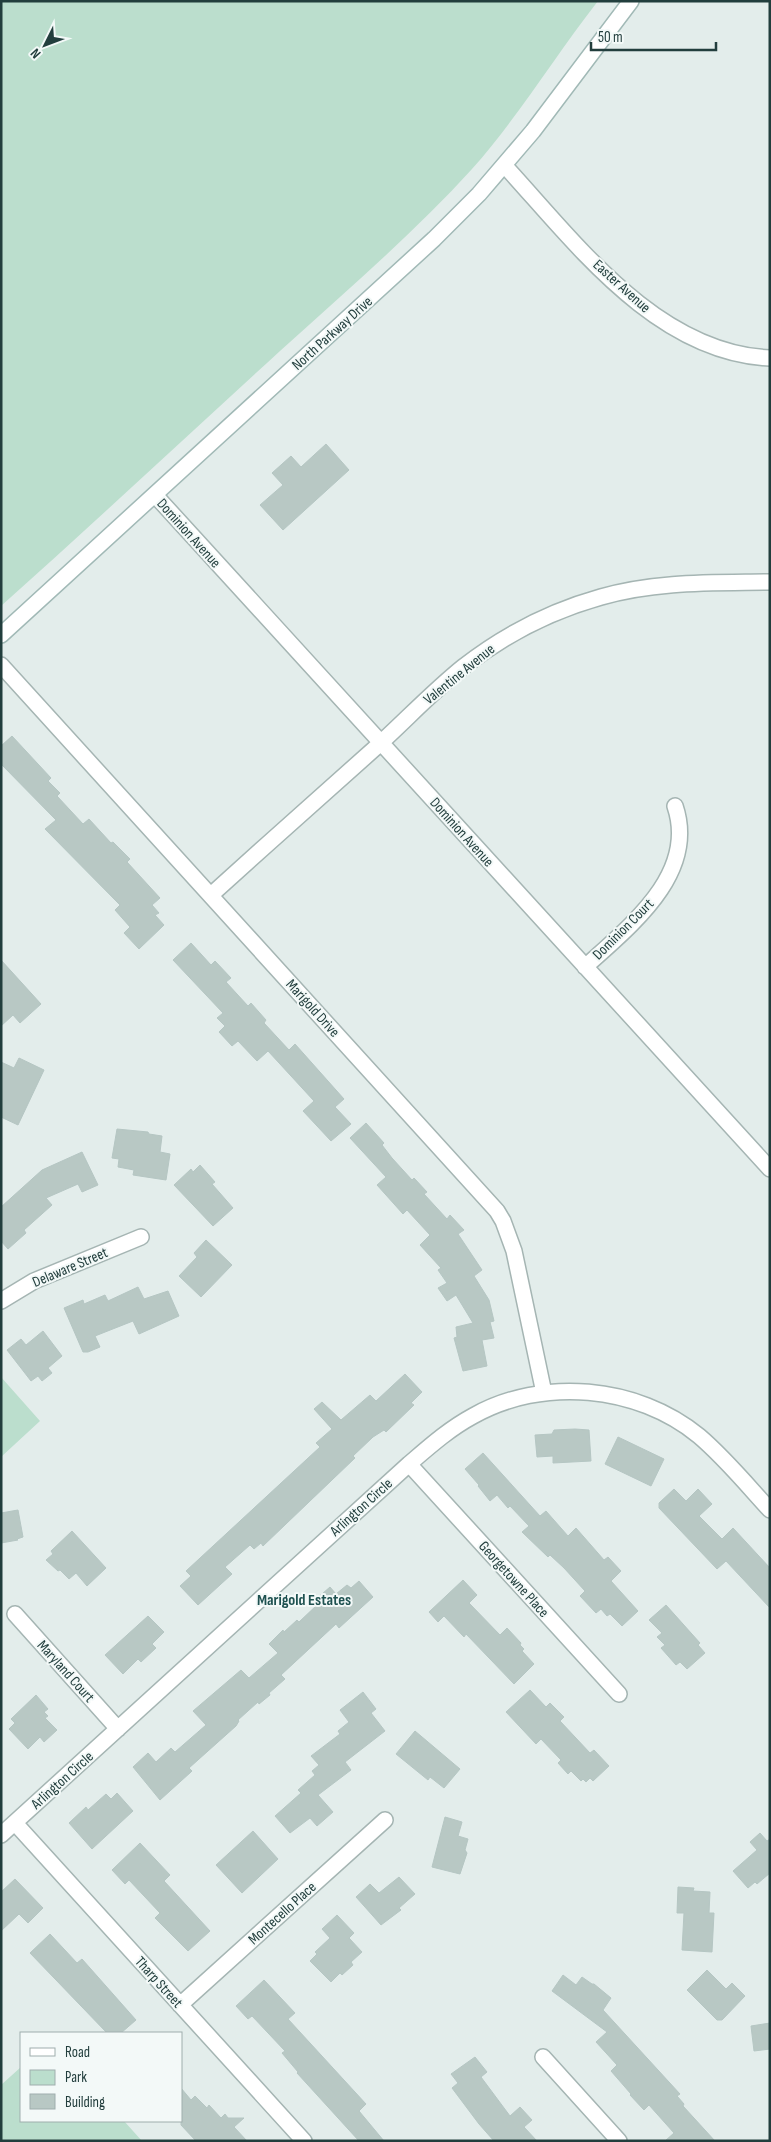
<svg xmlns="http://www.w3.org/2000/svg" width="771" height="2142" font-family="'Sofia Sans Condensed',sans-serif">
<rect width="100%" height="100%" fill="#e3edeb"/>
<!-- green -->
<path fill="#bbdecd" d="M1 1H598C555 56 519 116 472 169 413 234 345 292 280 351 187 436 95 522 1 606Z
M1 1377 40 1421 1 1457Z
M21 2067V2121H124L142 2141H1V2085Z"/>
<!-- building -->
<path fill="#b8c8c4" stroke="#b5c6c3" d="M326 444 349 470 283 530 260 505 283 485 272 473 291 456 301 467Z
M12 736 51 778 48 781 60 793 57 796 83 824 89 819 111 843 113 842 130 859 127 862 160 898 152 905 159 913 155 915 164 925 139 949 124 933 130 927 115 910 120 905 45 829 56 820 1 764V746Z
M191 943 211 965 215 961 231 978 226 982 248 1006 251 1003 266 1020 264 1023 289 1050 295 1044 344 1099 335 1107 351 1124 331 1141 303 1111 314 1101 268 1051 257 1061 238 1041 232 1046 219 1032 225 1026 217 1018 223 1013 173 960Z
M1 960 41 1004 20 1023 13 1015 1 1026Z
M19 1058 44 1070 18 1125 1 1117V1062L14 1068Z
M366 1123 384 1143 382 1145 392 1158 412 1180 414 1178 427 1192 424 1194 447 1219 450 1215 464 1230 458 1234 482 1270 474 1276 489 1300 494 1321 490 1322 494 1338 482 1340 487 1366 463 1371 454 1338 457 1337 456 1327 473 1323 456 1295 447 1301 438 1288 447 1283 438 1270 441 1268 420 1245 430 1235 407 1210 403 1214 377 1185 386 1177 350 1138Z
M117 1129 148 1132 149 1134 162 1136 160 1152 170 1154 166 1180 133 1175 134 1170 118 1167 119 1159 112 1158Z
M82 1152 98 1185 82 1192 78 1184 46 1198 52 1205 24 1230 26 1233 8 1249 1 1241V1207L42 1170Z
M200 1165 215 1182 212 1184 233 1208 213 1226 174 1185 191 1169 193 1172Z
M206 1240 232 1265 201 1297 179 1276 197 1257 194 1253Z
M138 1287 144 1299 168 1291 179 1316 139 1334 133 1321 95 1336 100 1347 88 1352H83L64 1308 83 1300 84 1304 105 1295 108 1301Z
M43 1331 62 1356 48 1368 52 1373 42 1381 38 1376 31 1381 7 1350 21 1339 26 1345Z
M405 1374 422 1392 411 1403 414 1405 386 1432 384 1430 373 1437 353 1456 355 1458 263 1546 261 1543 254 1549 250 1545 225 1567 232 1574 198 1605 180 1586 191 1576 186 1571 320 1447 316 1443 332 1429 314 1409 322 1402 341 1420 370 1395 376 1401Z
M575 1429 589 1430 591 1461 553 1463V1456L537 1457 535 1435 552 1434 554 1430Z
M618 1437 664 1459 651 1486 605 1464Z
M483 1453 540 1516 546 1511 568 1536 576 1528 604 1560 608 1557 621 1571 611 1581 638 1611 622 1626 610 1614 607 1616 601 1609 596 1613 580 1596 585 1591 564 1568 550 1555 548 1557 522 1532 529 1526 510 1506 508 1508 497 1495 490 1501 478 1486 479 1485 465 1469Z
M674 1489 686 1501 698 1489 712 1504 699 1516 722 1539 733 1528 770 1568V1608L726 1561 717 1569 659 1508V1503Z
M18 1510 23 1537 17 1539 18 1540 1 1543V1513Z
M72 1531 106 1568 87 1586 76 1573 69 1579 60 1570 58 1571 46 1560 53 1554 51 1551Z
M463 1580 477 1595 469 1603 500 1635 507 1628 521 1643 520 1645 524 1649 522 1651 534 1664 514 1684 466 1634 464 1637 444 1616 438 1622 429 1612Z
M359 1581 373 1597 339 1628 336 1624 281 1675 285 1679 269 1693 270 1695 259 1704 258 1702 238 1720 239 1721 236 1726 189 1768 192 1771 191 1772 160 1800 133 1767 148 1753 156 1762 171 1748 175 1752 206 1725 193 1711 241 1670 249 1678 278 1653 269 1644 283 1630 284 1632 297 1620 299 1622 318 1604 315 1600 330 1587 336 1594 347 1585 351 1588Z
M666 1605 700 1643 698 1645 705 1653 687 1669 680 1662 676 1665 661 1648 665 1645 657 1637 662 1633 649 1620Z
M148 1616 164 1632 152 1644 156 1648 141 1662 138 1659 123 1674 105 1655Z
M530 1690 546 1707 550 1703 564 1717 560 1721 590 1753 594 1750 609 1766 593 1781 590 1778 586 1782 583 1779 581 1781 571 1771 568 1774 558 1763 561 1760 541 1739 536 1744 506 1712Z
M363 1692 376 1709 371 1713 385 1731 345 1762 351 1770 318 1795 333 1812 317 1826 310 1818 290 1833 275 1816 301 1793 298 1790 315 1775 312 1771 319 1765 311 1756 340 1734 338 1731 349 1722 340 1710Z
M36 1695 48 1709 44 1712 48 1716 45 1718 57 1730 44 1742 40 1737 28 1749 9 1729 15 1723 11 1719Z
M415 1731 460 1769 444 1788 430 1777 428 1780 396 1754Z
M117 1793 133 1811 92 1849 69 1823 86 1807 88 1810 106 1794 111 1799Z
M445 1817 462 1822 458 1836 468 1839 465 1850 467 1853 460 1874 432 1867Z
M253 1831 278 1859 242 1893 216 1865Z
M760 1833 767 1841 770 1839V1873L757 1884 755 1882 748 1888 733 1871 757 1850 750 1842Z
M140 1843 170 1875 164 1881 210 1931 188 1951 155 1918 160 1913 129 1880 125 1884 112 1870Z
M399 1877 415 1894 399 1908 401 1910 381 1925 356 1897 370 1884 379 1893Z
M15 1879 43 1908 28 1923 19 1914 1 1931V1892Z
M678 1887 694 1888 693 1891 710 1892 709 1913H714L712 1952 682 1950 684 1913H677Z
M337 1915 354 1933 349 1938 362 1952 351 1962 353 1965 342 1975 340 1973 331 1982 310 1961 317 1954 315 1952 330 1938 322 1929Z
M50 1934 77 1963 82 1959 136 2020 121 2033H107L30 1953Z
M707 1970 726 1989 732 1983 745 1996 722 2020H717L687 1990Z
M563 1975 576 1985 582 1977 592 1984H594L611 1998 603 2010 680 2094 677 2096 684 2104 683 2106 715 2141H665L674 2133 649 2105 644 2110 630 2095 631 2094 611 2071 617 2065 596 2042 607 2032 552 1991Z
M264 1980 295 2013 288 2019 366 2104 359 2111 384 2141H359L297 2073 298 2072 282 2053 285 2051 252 2016 248 2019 236 2006Z
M770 2023V2049L754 2051 751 2026Z
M475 2057 487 2072 481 2077 510 2116 520 2107 532 2120 524 2127 537 2141H494L479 2124 452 2088 458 2083 451 2074Z
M181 2088 191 2100 195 2096 207 2108 209 2105 221 2118 225 2114 228 2118H244L234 2127 247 2141H196L181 2125Z"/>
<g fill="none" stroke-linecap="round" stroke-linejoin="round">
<defs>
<path id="minor" d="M505 166C575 242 656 353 770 358
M155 495 770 1169
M1 665 497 1211 503 1221 514 1251 544 1393
M211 895C265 846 320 797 374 749 404 722 432 692 463 667 504 635 551 611 601 597 656 581 713 583 770 582
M585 967C630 926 698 874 675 806
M1 1301 34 1281 141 1237
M409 1464 619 1694
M15 1614 118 1729
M15 1823 304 2141
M1 1835 409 1464C430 1446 449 1429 473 1416 542 1377 637 1385 699 1436 725 1458 747 1485 770 1510
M180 2005 385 1820
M543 2057 619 2141"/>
<path id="secondary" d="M1 635 434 239 479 194 533 131 631 1"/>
</defs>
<!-- minor casing -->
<use href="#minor" stroke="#a5b5b3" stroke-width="18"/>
<!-- secondary casing -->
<use href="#secondary" stroke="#a1b9b6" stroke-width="18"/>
<!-- minor -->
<use href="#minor" stroke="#fff" stroke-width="15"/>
<!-- secondary -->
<use href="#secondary" stroke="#fff" stroke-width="15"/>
</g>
<g text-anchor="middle" stroke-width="4" stroke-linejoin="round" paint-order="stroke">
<!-- street labels -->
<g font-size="15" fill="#223e3d" stroke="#f3f9f8">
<text transform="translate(622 286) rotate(42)" y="5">Easter Avenue</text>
<text transform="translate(332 333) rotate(-42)" y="5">North Parkway Drive</text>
<text transform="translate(189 533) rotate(48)" y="5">Dominion Avenue</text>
<text transform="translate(459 674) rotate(-39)" y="5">Valentine Avenue</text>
<text transform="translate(462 832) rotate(48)" y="5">Dominion Avenue</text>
<text transform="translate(623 929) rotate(-45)" y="5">Dominion Court</text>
<text transform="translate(313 1008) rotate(48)" y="5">Marigold Drive</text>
<text transform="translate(70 1267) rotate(-23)" y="5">Delaware Street</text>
<text transform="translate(361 1507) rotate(-42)" y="5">Arlington Circle</text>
<text transform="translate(514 1579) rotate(48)" y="5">Georgetowne Place</text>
<text transform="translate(66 1671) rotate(48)" y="5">Maryland Court</text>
<text transform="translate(62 1780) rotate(-42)" y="5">Arlington Circle</text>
<text transform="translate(282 1913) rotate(-42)" y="5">Montecello Place</text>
<text transform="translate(159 1982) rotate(48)" y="5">Tharp Street</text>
</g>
<!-- neighbourhood labels -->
<g font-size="16" font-weight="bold" fill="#1e5150" stroke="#f3f9f8">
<text x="304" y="1605">Marigold Estates</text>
</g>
</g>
<!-- border -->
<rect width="771" height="2142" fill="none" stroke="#223e3d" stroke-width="5"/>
<!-- legend -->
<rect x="20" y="2032" width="162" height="90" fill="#f3f9f8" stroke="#9faead"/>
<rect x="30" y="2048" width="25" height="8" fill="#ffffff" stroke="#9faead"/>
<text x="65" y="2057" font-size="15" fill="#223e3d">Road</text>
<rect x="30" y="2070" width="25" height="15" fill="#bbdecd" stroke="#9faead"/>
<text x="65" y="2082" font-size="15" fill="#223e3d">Park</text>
<rect x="30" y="2094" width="25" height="15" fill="#b8c8c4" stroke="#9faead"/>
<text x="65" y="2107" font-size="15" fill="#223e3d">Building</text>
<!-- north arrow -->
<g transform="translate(45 45) rotate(228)" stroke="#f3f9f8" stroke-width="4" paint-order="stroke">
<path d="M0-4L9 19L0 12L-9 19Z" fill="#223e3d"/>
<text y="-8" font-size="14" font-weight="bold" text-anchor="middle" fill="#223e3d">N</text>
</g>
<!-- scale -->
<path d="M591 42v8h125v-8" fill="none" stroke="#223e3d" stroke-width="2.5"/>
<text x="598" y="42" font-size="15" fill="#223e3d" stroke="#f3f9f8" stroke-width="4" paint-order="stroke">50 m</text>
</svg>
